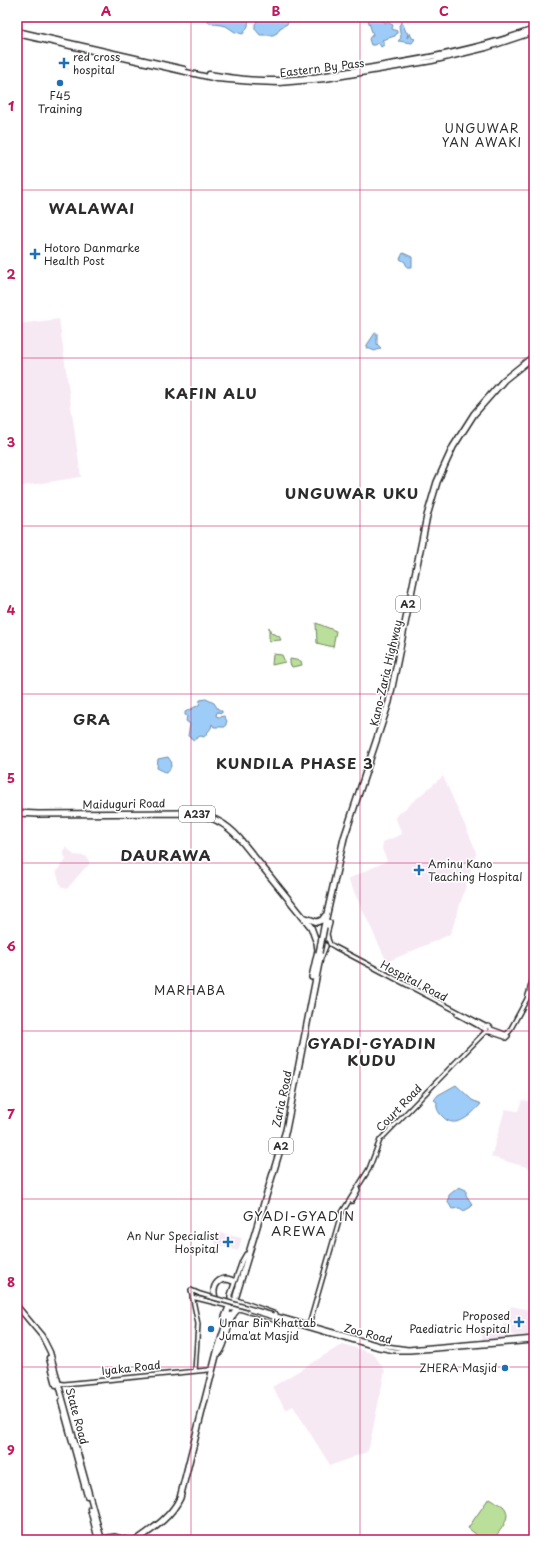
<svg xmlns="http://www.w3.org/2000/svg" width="551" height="1557" font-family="'Playpen Sans',sans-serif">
<rect width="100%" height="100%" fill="#fff"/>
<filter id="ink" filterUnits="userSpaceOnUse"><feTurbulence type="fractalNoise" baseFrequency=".025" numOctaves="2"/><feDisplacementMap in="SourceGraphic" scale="8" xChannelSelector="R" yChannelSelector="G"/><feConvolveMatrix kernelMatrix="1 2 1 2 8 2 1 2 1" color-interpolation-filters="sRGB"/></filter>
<g filter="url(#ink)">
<!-- built -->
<path fill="#f7e9f4" d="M65 56 70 61 65 65 69 69 67 71 60 66Z
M59 319 81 477 17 487V324Z
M443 776 475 848 476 854 452 930 449 935 387 962 348 879 387 861 382 849 383 842 402 834 395 817Z
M66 847 74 855 86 856 89 861V865L84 869 67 889 61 887 56 871 66 860 63 852Z
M522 1100 534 1102V1152L530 1168 491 1157 505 1109 518 1111Z
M216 1232 242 1238 238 1251 215 1244Z
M511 1306 530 1310 529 1335H511V1325L507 1319Z
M503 1323 508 1325V1338L483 1341 480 1328 503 1327Z
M343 1344 374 1354 385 1371 369 1448 367 1452 332 1465H330L293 1406 286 1410 272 1387Z"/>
<!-- green -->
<path fill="#badf9a" stroke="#728562" d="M316 623 336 631 333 647 317 643Z
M269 627 271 633 279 636 281 640 269 641Z
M273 654 282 655 285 662 272 665Z
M290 659 301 661 302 665 292 667 290 664Z
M489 1498C493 1501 499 1503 503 1506 514 1517 499 1531 493 1540H483L468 1528Z"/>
<!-- water -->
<path fill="#9dccf8" stroke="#6f8ca6" d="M203 17H249L248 26 243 34 235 32 226 26 209 23 207 18Z
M260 17H288L289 21 287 24 280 28 277 33 273 35H260L255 29V24Z
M371 17H381L385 23 387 22 393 25 392 29 397 31V33L395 36 382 40 385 44 384 45 381 47 379 43 374 45H371L369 39 371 36 373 35 368 20Z
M401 22 403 24 406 32 408 33 407 38 410 33 412 38 415 39 412 43 398 41 401 38 399 26Z
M403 253 412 257V267H407L405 262 400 259Z
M375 333H377V344L381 348 375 351 367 348V345Z
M200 700 206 699 214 703 218 709 222 711V713L217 712 216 716 219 717 224 716 227 721 225 727H214L212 724 211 728 204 737 200 736 194 740 188 736 190 724 186 721 187 716 185 715V712L199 705Z
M168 757 172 763 169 771 165 772 157 768 158 759Z
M456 1085 472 1100 481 1104C471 1115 455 1131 442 1116 438 1112 436 1108 437 1102L434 1100 438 1095Z
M459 1187 466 1190V1195L472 1204 471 1207 464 1211 460 1208 452 1209 448 1202 449 1195Z"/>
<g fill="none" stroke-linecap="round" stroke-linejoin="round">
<!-- highway-tunnel -->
<path stroke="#d5d5d5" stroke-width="5" stroke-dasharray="5 2.5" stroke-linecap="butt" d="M230 1312 235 1296"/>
<defs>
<path id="secondary" d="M328 939 330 944 335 947 487 1027
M457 1014 486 1030
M485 1029a3 3 0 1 1 6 0a3 3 0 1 1-6 0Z
M491 1029 505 1034
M490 1032 505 1037
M506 1034 509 1032 527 999 534 974
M506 1034 508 1036 506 1038 504 1036Z
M352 1201 358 1190
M191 1290 198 1324 195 1371
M191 1290 200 1294
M192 1297 228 1306 232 1309 236 1308 274 1320 282 1321
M230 1300V1295L242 1261 246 1254
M228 1304 230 1300 234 1299 276 1314
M273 1315 379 1345 408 1349 534 1338
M273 1317 379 1348 395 1351H410L534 1341
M309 1325 341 1214 369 1169 380 1140 486 1031
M58 1383 64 1384 208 1370 213 1368"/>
<path id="primary" d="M17 31 184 69
M17 34 217 79 253 82 279 83 325 79 432 61 486 48 534 32
M209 74C227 77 245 80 263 80 304 81 344 72 384 65 435 57 485 47 534 29
M17 1306 42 1336 50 1352 102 1540
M49 1358 56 1385
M61 1401 87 1496
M90 1509 98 1540"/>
<path id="highway" d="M17 813 38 814 191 813C210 815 226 823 239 838L311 927 316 941
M306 918 317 922 322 920 325 916
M324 927 344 838 389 702 427 516 437 482 453 447 474 414 504 380 534 356
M327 938 326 934 329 923
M321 956 325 946
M312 977 318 950 317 943
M236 1296 286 1130 321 953
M215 1298C211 1285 220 1275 233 1281
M225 1317 229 1307
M219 1353C229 1340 225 1320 238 1309
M102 1539 115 1537 126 1540
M137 1540C154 1528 171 1517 180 1498L217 1352 229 1315"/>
</defs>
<!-- secondary casing -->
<use href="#secondary" stroke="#2b2b2b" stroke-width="6"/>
<!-- primary casing -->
<use href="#primary" stroke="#2b2b2b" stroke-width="7"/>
<!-- highway casing -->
<use href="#highway" stroke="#2b2b2b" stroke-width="8"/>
<!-- secondary -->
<use href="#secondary" stroke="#fff" stroke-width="3"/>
<!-- primary -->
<use href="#primary" stroke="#fff" stroke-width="4"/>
<!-- highway -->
<use href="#highway" stroke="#fff" stroke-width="5"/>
<defs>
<path id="secondary-bridge" d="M200 1294 273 1315
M250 1310 273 1317"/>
<path id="highway-bridge" d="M319 953 324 927"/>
</defs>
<!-- secondary-bridge casing -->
<use href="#secondary-bridge" stroke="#2b2b2b" stroke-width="6" stroke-linecap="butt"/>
<!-- highway-bridge casing -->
<use href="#highway-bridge" stroke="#2b2b2b" stroke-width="8" stroke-linecap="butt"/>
<!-- secondary-bridge -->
<use href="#secondary-bridge" stroke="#fff" stroke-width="3"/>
<!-- highway-bridge -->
<use href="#highway-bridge" stroke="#fff" stroke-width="5"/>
</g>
</g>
<!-- grid -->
<path fill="none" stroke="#c2185b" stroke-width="1" stroke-opacity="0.55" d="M191 17V1540M360 17V1540M17 190H534M17 358H534M17 526H534M17 694H534M17 863H534M17 1031H534M17 1199H534M17 1367H534"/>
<!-- markers -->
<g fill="#1f6fb2" stroke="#fff" stroke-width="1.5">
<path d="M62 57h4v4h4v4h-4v4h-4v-4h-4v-4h4z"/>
<circle cx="60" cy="83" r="4"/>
<path d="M33 248h4v4h4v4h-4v4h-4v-4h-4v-4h4z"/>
<path d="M417 864h4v4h4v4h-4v4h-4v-4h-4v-4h4z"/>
<path d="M226 1236h4v4h4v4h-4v4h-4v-4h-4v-4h4z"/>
<path d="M517 1316h4v4h4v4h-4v4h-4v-4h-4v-4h4z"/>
<circle cx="211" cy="1329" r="4"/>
<circle cx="505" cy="1368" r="4"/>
</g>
<g text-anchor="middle" stroke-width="3" stroke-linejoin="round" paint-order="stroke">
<!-- shield labels -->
<g fill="#fff" stroke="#6b6b6b" stroke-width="1">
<rect x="396" y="596" width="24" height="16" rx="3"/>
<rect x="179" y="806" width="36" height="16" rx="3"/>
<rect x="269" y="1138" width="24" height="16" rx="3"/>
</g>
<g font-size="10" font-weight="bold" fill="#2b2b2b">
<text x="408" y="608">A2</text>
<text x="197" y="818">A237</text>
<text x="281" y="1150">A2</text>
</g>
<!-- poi labels -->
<g font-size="11" fill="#2b2b2b" stroke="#fff" text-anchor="start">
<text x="73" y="61">red cross<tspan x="73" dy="13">hospital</tspan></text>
<text x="60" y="100" text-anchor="middle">F45<tspan x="60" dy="13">Training</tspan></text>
<text x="44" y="252">Hotoro Danmarke<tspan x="44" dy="13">Health Post</tspan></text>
<text x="428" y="868">Aminu Kano<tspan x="428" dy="13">Teaching Hospital</tspan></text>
<text x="219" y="1240" text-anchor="end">An Nur Specialist<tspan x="219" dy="13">Hospital</tspan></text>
<text x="510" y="1320" text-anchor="end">Proposed<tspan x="510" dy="13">Paediatric Hospital</tspan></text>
<text x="219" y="1327">Umar Bin Khattab<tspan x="219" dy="13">Juma'at Masjid</tspan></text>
<text x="497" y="1372" text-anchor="end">ZHERA Masjid</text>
</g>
<!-- street labels -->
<g font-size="11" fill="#2b2b2b" stroke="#fff">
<text transform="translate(322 68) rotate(-7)" y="4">Eastern By Pass</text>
<text transform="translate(386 673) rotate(-77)" y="4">Kano-Zaria Highway</text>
<text transform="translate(124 804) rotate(-1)" y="4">Maiduguri Road</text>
<text transform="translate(414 981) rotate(28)" y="4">Hospital Road</text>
<text transform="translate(282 1099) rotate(-78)" y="4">Zaria Road</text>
<text transform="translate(399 1108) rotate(-46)" y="4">Court Road</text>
<text transform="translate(368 1334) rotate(15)" y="4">Zoo Road</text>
<text transform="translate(131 1368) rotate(-6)" y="4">Iyaka Road</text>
<text transform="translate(77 1416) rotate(75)" y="4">State Road</text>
</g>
<!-- neighbourhood labels -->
<g font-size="12" letter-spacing="1" fill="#2b2b2b" stroke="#fff">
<text x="482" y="133">UNGUWAR<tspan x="482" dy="14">YAN AWAKI</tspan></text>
<text x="190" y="995">MARHABA</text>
</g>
<!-- quarter labels -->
<g font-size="13" letter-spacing="1" fill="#2b2b2b" stroke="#fff">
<text x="299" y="1221">GYADI-GYADIN<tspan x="299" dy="15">AREWA</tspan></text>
</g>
<!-- district labels -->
<g font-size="15" font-weight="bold" letter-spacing="1" fill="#2b2b2b" stroke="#fff">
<text x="92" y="214">WALAWAI</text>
<text x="211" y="399">KAFIN ALU</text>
<text x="352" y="499">UNGUWAR UKU</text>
<text x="92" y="725">GRA</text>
<text x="295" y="769">KUNDILA PHASE 3</text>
<text x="166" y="861">DAURAWA</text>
<text x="372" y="1049">GYADI-GYADIN<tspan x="372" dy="17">KUDU</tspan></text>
</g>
</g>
<!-- margin -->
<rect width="551" height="1557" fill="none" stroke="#fff" stroke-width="44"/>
<rect x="22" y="22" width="507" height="1513" fill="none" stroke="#c2185b" stroke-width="1.5"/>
<g font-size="13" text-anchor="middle" font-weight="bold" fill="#c2185b">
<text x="106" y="16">A</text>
<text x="276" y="16">B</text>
<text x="444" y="16">C</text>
<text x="11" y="111">1</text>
<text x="11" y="279">2</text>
<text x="11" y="447">3</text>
<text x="11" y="615">4</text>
<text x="11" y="783">5</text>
<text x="11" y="951">6</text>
<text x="11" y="1119">7</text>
<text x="11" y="1287">8</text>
<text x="11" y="1455">9</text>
</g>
</svg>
